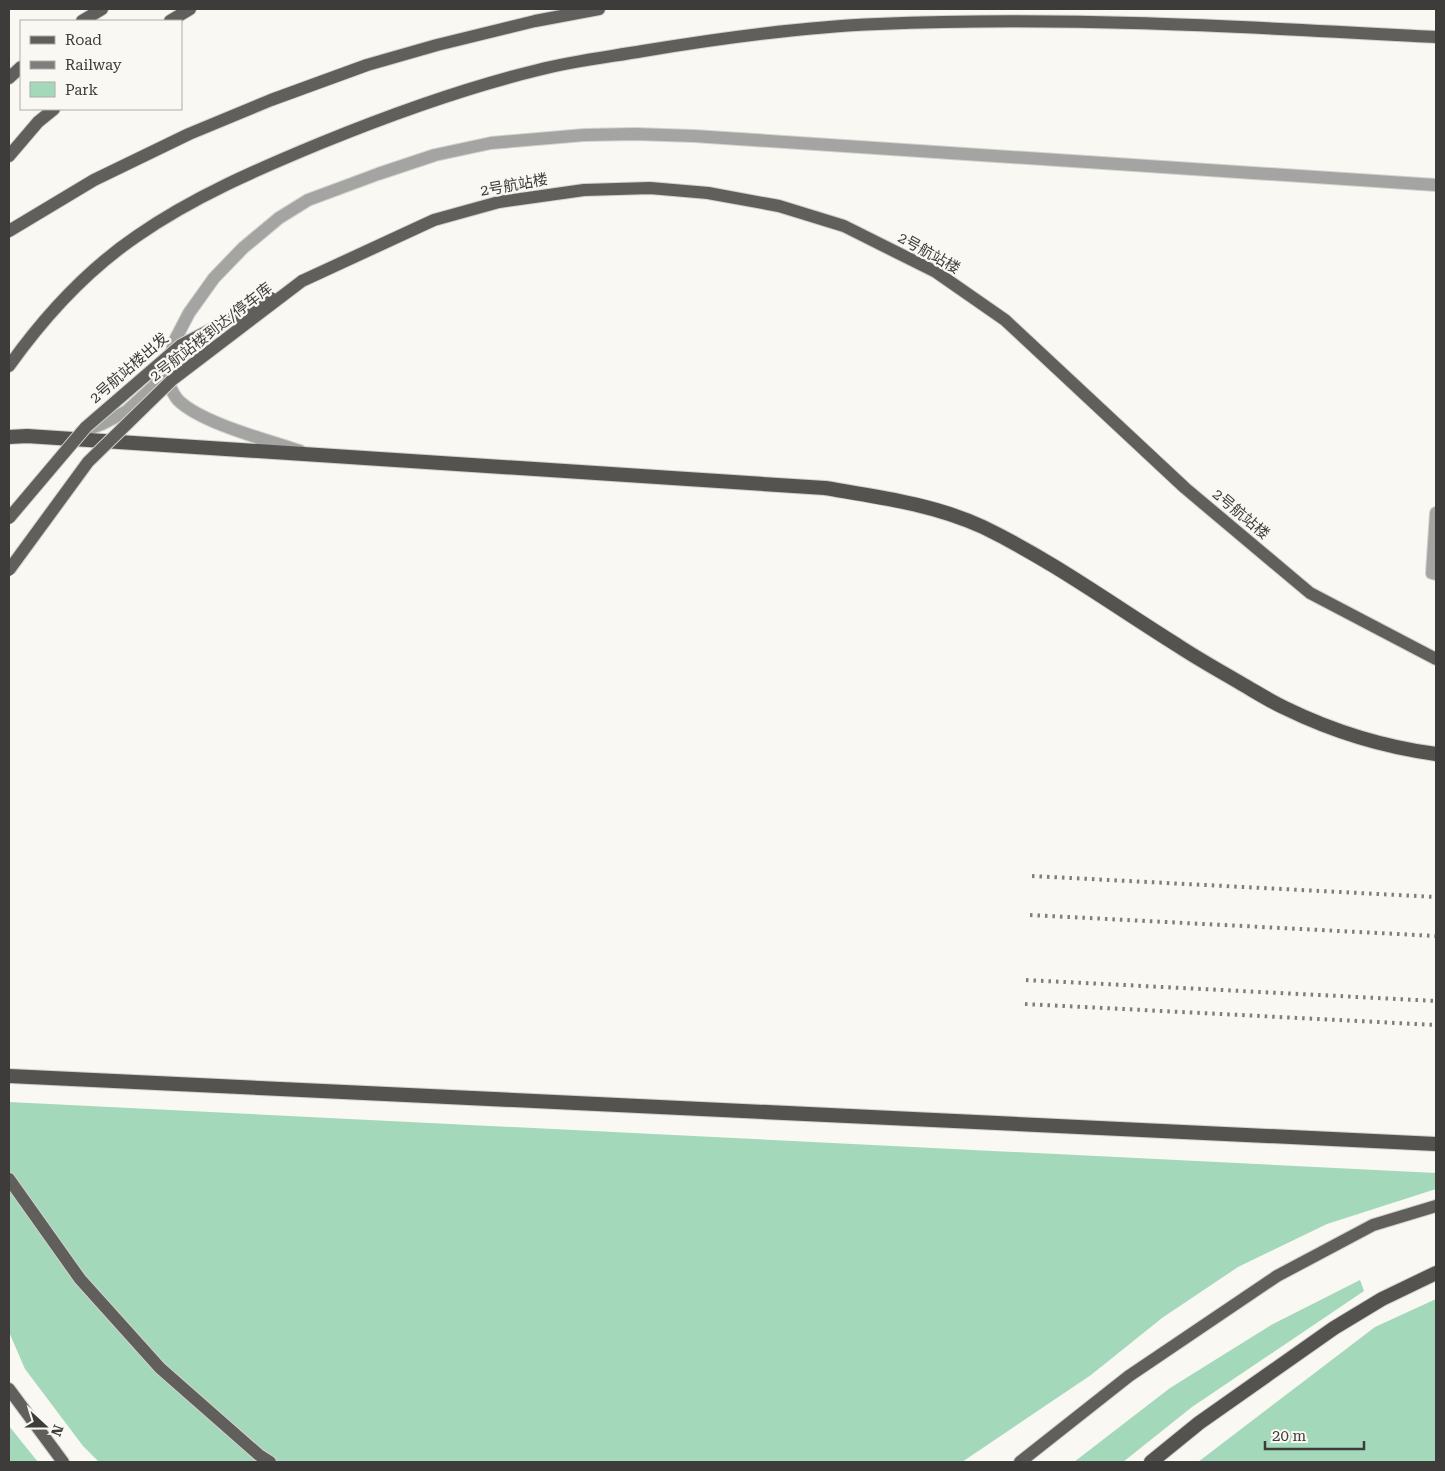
<svg xmlns="http://www.w3.org/2000/svg" width="1445" height="1471" font-family="'Roboto Serif','Noto Sans SC',serif">
<rect width="100%" height="100%" fill="#f9f8f3"/>
<!-- green -->
<path fill="#a3d8bb" d="M9 1102 1436 1173V1189L1327 1224 1238 1267 1162 1318 1091 1375 962 1462H99L83 1446 25 1369 9 1332Z
M1360 1280 1364 1291 1192 1407 1123 1462H1074L1170 1388 1273 1324Z
M1436 1299V1462H1198L1375 1327Z
M9 1426 38 1462H9Z"/>
<g fill="none" stroke-linecap="round" stroke-linejoin="round">
<defs>
<path id="service" d="M165 376C169 384 172 393 178 400 201 423 267 440 300 451
M81 432 102 424 127 411 165 376 175 340 189 313 214 278 243 248 279 218 308 200 378 174 435 155 491 143 584 135 635 134 694 136 1436 185
M1436 513 1432 573 1436 574"/>
<path id="primary" d="M82 21 102 9
M170 21 190 9
M9 78 21 67
M9 156 38 122 54 109
M9 231 94 180 189 134 271 100 367 65 437 45 535 21 599 9
M302 281 434 220 499 202 584 190 650 188 708 193 779 206 844 226 936 272 1005 320 1185 488 1310 593 1436 659
M9 366C44 317 87 270 137 236 193 197 258 169 321 143 392 114 464 88 538 70 572 61 608 57 643 51 721 38 800 27 878 24 1064 16 1251 27 1436 37
M9 1179 80 1279 160 1368 259 1455 270 1462
M9 1389 63 1462
M1020 1462 1129 1376 1277 1276 1373 1225 1436 1206"/>
<path id="trunk" d="M9 437 27 436 825 488C878 497 933 504 983 527 1051 560 1113 605 1177 645 1198 659 1220 671 1242 684 1256 692 1270 701 1285 708 1332 731 1384 747 1436 754
M9 1076 1436 1144
M1151 1462 1199 1423 1334 1328 1382 1299 1436 1273"/>
</defs>
<!-- service casing -->
<use href="#service" stroke="#d3d2ce" stroke-width="14"/>
<!-- primary casing -->
<use href="#primary" stroke="#d3d2ce" stroke-width="14"/>
<!-- trunk casing -->
<use href="#trunk" stroke="#d3d2ce" stroke-width="16"/>
<!-- service -->
<use href="#service" stroke="#a4a4a2" stroke-width="12"/>
<!-- primary -->
<use href="#primary" stroke="#605f5c" stroke-width="12"/>
<!-- trunk -->
<use href="#trunk" stroke="#545350" stroke-width="14"/>
<!-- rail -->
<path stroke="#7f7e7c" stroke-width="4" stroke-dasharray="2.5 5" stroke-linecap="butt" d="M1032 876 1436 897
M1030 915 1436 936
M1026 980 1436 1001
M1025 1004 1436 1025"/>
<defs>
<path id="primary-bridge" d="M9 518 86 427 181 345 271 298
M9 570 88 462 172 380 302 281"/>
</defs>
<!-- primary-bridge casing -->
<use href="#primary-bridge" stroke="#d3d2ce" stroke-width="14" stroke-linecap="butt"/>
<!-- primary-bridge -->
<use href="#primary-bridge" stroke="#605f5c" stroke-width="12"/>
</g>
<g text-anchor="middle" stroke-width="4.5" stroke-linejoin="round" paint-order="stroke">
<!-- street labels -->
<g font-size="15" fill="#3d3c3b" stroke="#f9f8f3">
<text transform="translate(514 185) rotate(-10)" y="5">2号航站楼</text>
<text transform="translate(929 253) rotate(29)" y="5">2号航站楼</text>
<text transform="translate(211 332) rotate(-38)" y="5">2号航站楼到达/停车库</text>
<text transform="translate(129 368) rotate(-41)" y="5">2号航站楼出发</text>
<text transform="translate(1241 514) rotate(40)" y="5">2号航站楼</text>
</g>
</g>
<!-- border -->
<rect width="1445" height="1471" fill="none" stroke="#3d3c3b" stroke-width="20"/>
<!-- legend -->
<rect x="20" y="20" width="162" height="90" fill="#f9f8f3" stroke="#aeada9"/>
<rect x="30" y="36" width="25" height="8" fill="#605f5c" stroke="#aeada9"/>
<text x="65" y="45" font-size="15" fill="#3d3c3b">Road</text>
<rect x="30" y="61" width="25" height="8" fill="#7f7e7c" stroke="#aeada9"/>
<text x="65" y="70" font-size="15" fill="#3d3c3b">Railway</text>
<rect x="30" y="82" width="25" height="15" fill="#a3d8bb" stroke="#aeada9"/>
<text x="65" y="95" font-size="15" fill="#3d3c3b">Park</text>
<!-- north arrow -->
<g transform="translate(45 1426) rotate(111)" stroke="#f9f8f3" stroke-width="4" paint-order="stroke">
<path d="M0-4L9 19L0 12L-9 19Z" fill="#3d3c3b"/>
<text y="-8" font-size="14" font-weight="bold" text-anchor="middle" fill="#3d3c3b">N</text>
</g>
<!-- scale -->
<path d="M1265 1441v8h99v-8" fill="none" stroke="#3d3c3b" stroke-width="2.5"/>
<text x="1272" y="1441" font-size="15" fill="#3d3c3b" stroke="#f9f8f3" stroke-width="4" paint-order="stroke">20 m</text>
</svg>
